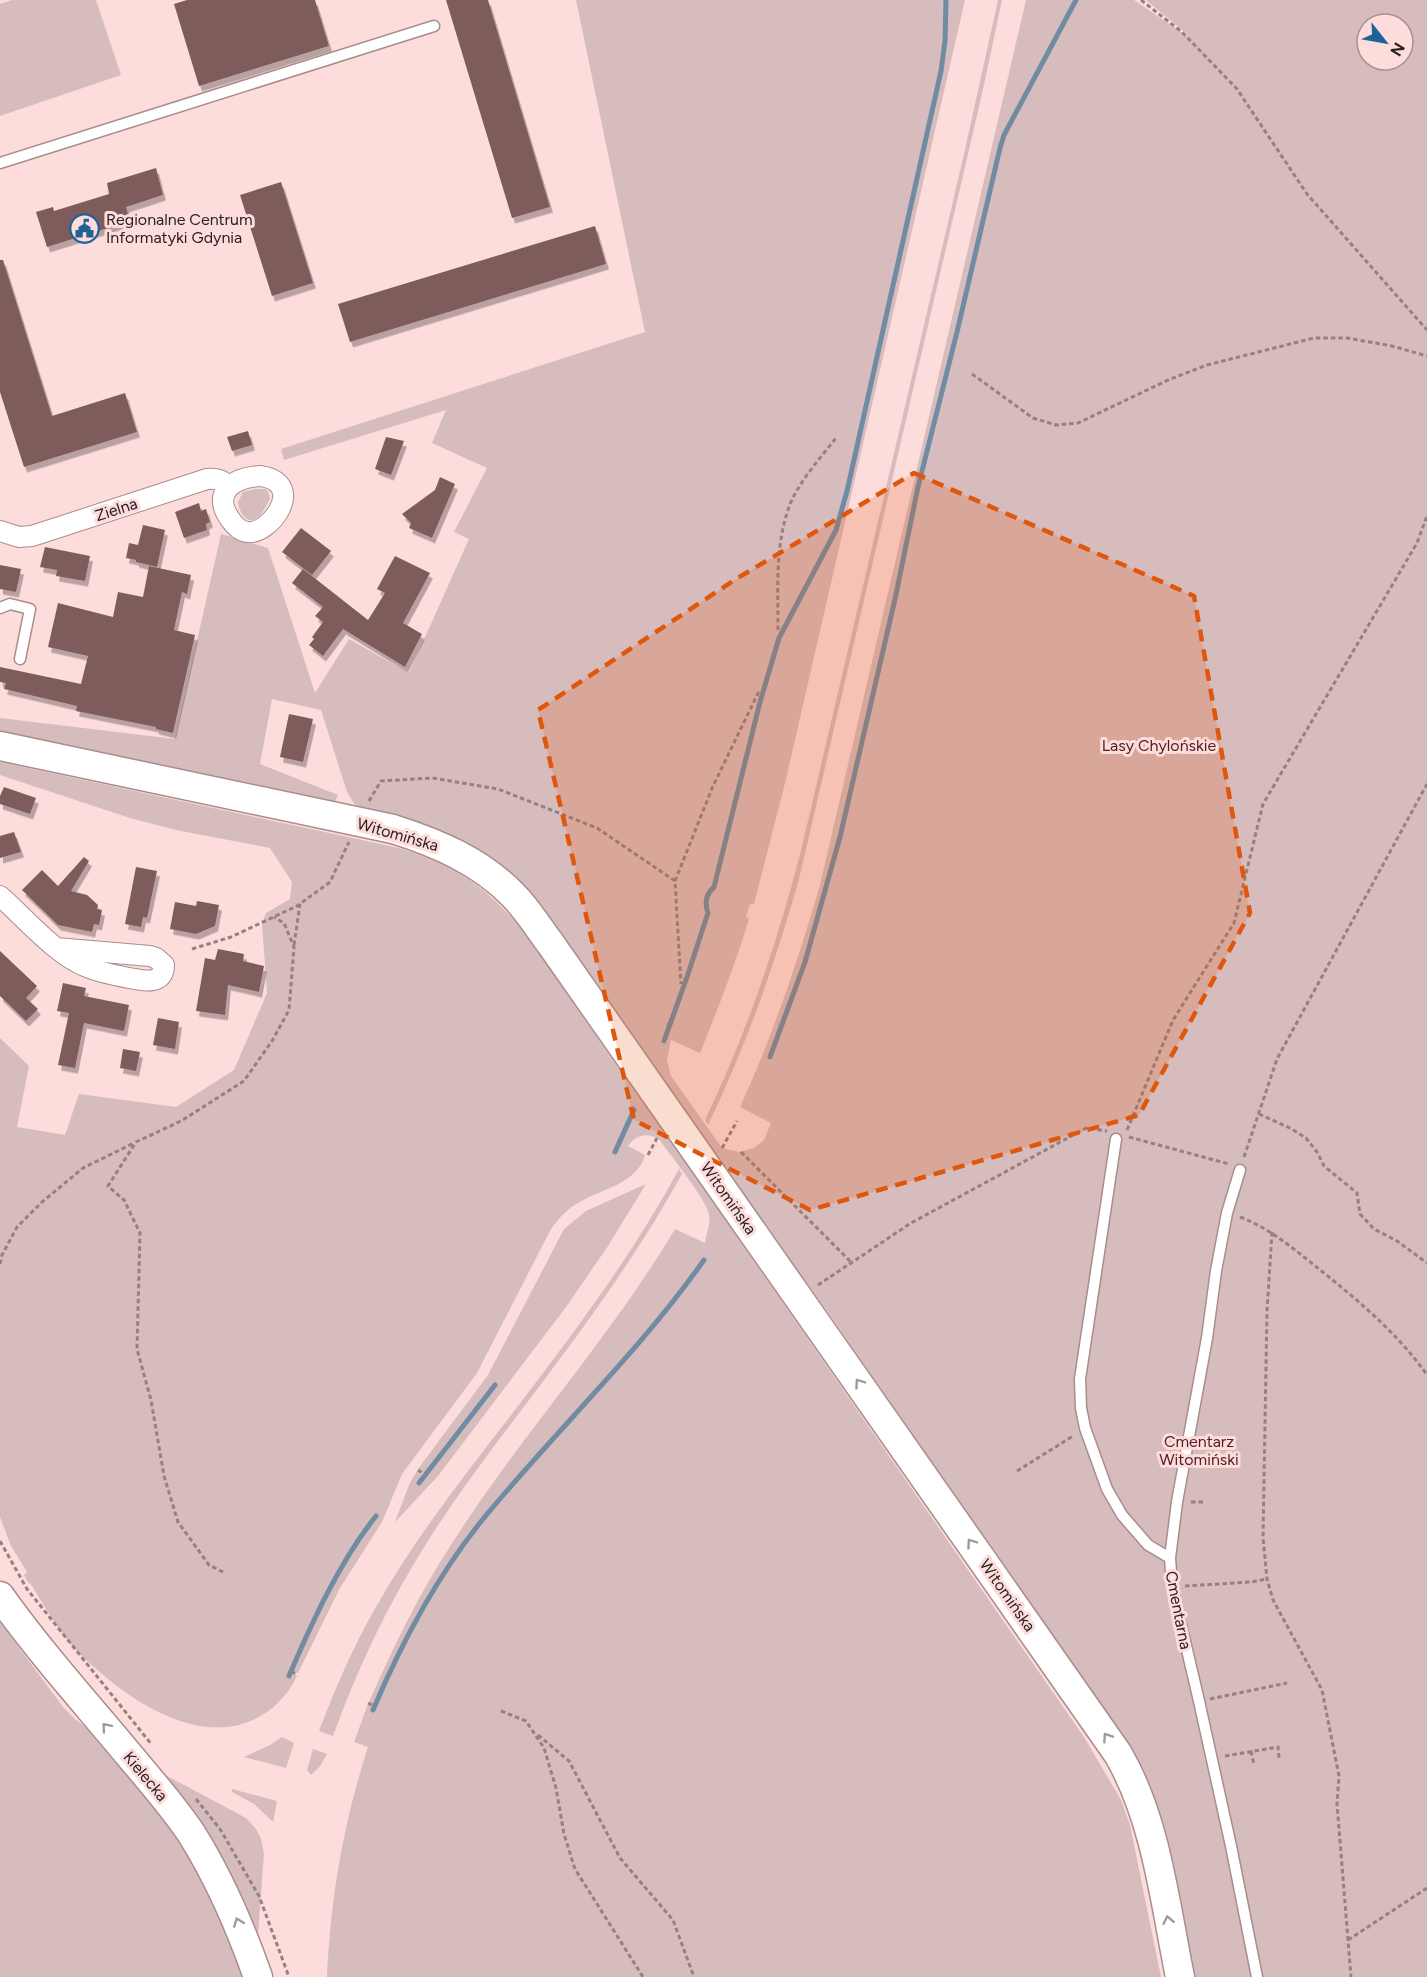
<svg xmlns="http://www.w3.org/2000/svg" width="1427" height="1977" font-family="Figtree,sans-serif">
<defs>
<filter id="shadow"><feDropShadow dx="3" dy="5.5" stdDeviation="0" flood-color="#0004"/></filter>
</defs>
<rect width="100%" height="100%" fill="#fddcdc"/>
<!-- green -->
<path fill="#d6bcbc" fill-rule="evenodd" d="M12 0H96L121 75 0 116V4Z
M576 0H965L786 779 754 904H750L746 917 749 919C735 965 718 1009 700 1053L671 1040 667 1060 671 1076 722 1148 739 1152 754 1148 764 1140 771 1123 740 1107C773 1035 798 961 820 885L1026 0H1134L1187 36V34L1146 0H1427V1977H1195L1159 1817 1121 1737 828 1312 753 1209 483 853 460 839 434 829 355 805 347 792 321 710 272 699 260 764 338 795 334 804 0 735V718L175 739 221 534 268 548 315 693 349 639 409 673 469 539 454 532 487 468 432 443 446 410 284 460 281 449 645 332ZM1367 24H1403V60H1367Z
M998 0H1002L982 94 799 879C775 964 746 1046 708 1125L705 1120C746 1035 776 946 800 855L964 154Z
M255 489H265L268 491 270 499C267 504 263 513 258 517 247 526 239 512 238 502L243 492Z
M0 762 399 848C459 867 482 884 523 930L626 1079 628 1076 737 1231 735 1234 1084 1737 1121 1800 1130 1825 1161 1977H327C331 1895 343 1825 368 1747L354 1742 368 1704 374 1706 369 1702C393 1648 418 1595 451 1545 520 1436 609 1340 675 1229L705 1243C706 1234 711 1224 709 1215 707 1200 669 1154 659 1139 647 1132 635 1135 628 1146L645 1155C637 1184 601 1189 578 1203 567 1209 559 1218 551 1229L477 1373 402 1474 382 1522 340 1588 298 1673 291 1672 297 1676C288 1695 273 1711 253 1720 192 1747 122 1695 80 1654 59 1633 46 1608 30 1583L29 1584 24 1575 27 1572 11 1546 0 1517V1038L29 1066 17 1127 65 1135 79 1094 176 1107 234 1070 267 993 262 923 266 913 290 899 292 882 270 848 176 830 130 818 0 775Z
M679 1169 682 1174C646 1239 604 1300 559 1360 514 1421 466 1480 426 1544 388 1604 357 1669 333 1736L319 1731C335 1689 353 1647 376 1607 416 1536 468 1471 518 1406 576 1330 633 1254 679 1169Z
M646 1184 608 1246 566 1307 438 1476 395 1522 409 1485 417 1471 424 1476 425 1475 418 1469 488 1375 564 1229 586 1211Z
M0 1622 63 1707 76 1720 122 1752 246 1818 256 1829 261 1839 264 1853 255 1977H0Z
M282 1737 294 1743 286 1768 244 1757 270 1745Z
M313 1749 327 1754 320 1766 311 1775 307 1770Z
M232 1789 277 1801 273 1822 254 1804 232 1792Z"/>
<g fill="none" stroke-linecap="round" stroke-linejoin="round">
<!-- stream -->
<path stroke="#718ba3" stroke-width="5" d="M664 1041 687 977 708 913C704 902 706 894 714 887L760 702 779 638 836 530 847 491 941 71 945 41 946 0
M770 1057 805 962 840 837 895 599 918 487 957 332 1000 148 1004 135 1076 0
M615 1152 634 1110
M419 1483 495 1385
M289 1676C312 1622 340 1561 376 1516
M373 1710C401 1644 434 1581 479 1524 552 1434 637 1355 704 1260"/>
</g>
<!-- building -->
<path fill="#7f5c5c" filter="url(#shadow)" d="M187 0H315L329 46 199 86 174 4Z
M446 0H488L550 207 512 218Z
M156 168 163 195 126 207 130 221 47 247 36 212 53 207 54 211 109 194 107 183Z
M281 182 313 283 272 296 240 195Z
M595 226 606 264 350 342 338 304Z
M0 260H3L52 416 125 393 137 432 24 467 0 392Z
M248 431 252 445 232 451 227 437Z
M386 437 404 441 391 475 375 469Z
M440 477 455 484 432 538 409 528 411 523 402 514 435 490Z
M199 503 201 511 206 509 210 522 206 524 207 530 184 538 175 512Z
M143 525 165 530 157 567 136 562V560L126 558 129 543 138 545Z
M301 528 331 551 312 575 282 552Z
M45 547 90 556 85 581 56 576 57 570 40 567Z
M395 556 430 573 403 623 422 634 405 667 343 629 323 656 309 645 314 639 312 637 323 622 315 616 323 607 292 583 303 569 368 620 385 593 377 589Z
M0 565 21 569 16 592 0 589Z
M149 566 191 575 187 594 182 592 174 630 195 635 173 733 156 729V727L76 711 77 706 4 689 6 683 0 682V667L81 684 88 656 48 647 58 603 113 617 118 592 143 597Z
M289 714 313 719 303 762 280 757Z
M4 787 36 798 30 814 0 804V796Z
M14 832 21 852 0 858V836Z
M84 857 89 861 71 891 87 895 98 905 97 909 102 910 99 925 94 924 92 932 58 925 22 890 42 870 58 886Z
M136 867 157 871 147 918 143 917 141 927 125 924Z
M197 901 219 905 215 926 196 934 170 929 175 902 196 906Z
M218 949 244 954 243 961 264 966 259 992 228 985 225 1015 196 1011 205 958 215 960Z
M0 951 37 986 26 998 38 1009 26 1021 0 996Z
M63 983 86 988 84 996 129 1005 124 1031 84 1023 75 1068 58 1065 69 1013 57 1011Z
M158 1018 179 1022 175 1049 153 1045Z
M123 1049 140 1052 136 1071 120 1068Z"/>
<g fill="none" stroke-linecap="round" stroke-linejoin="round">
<defs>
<path id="lane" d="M0 163 434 26
M0 608 10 604 30 609 20 659
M1116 1139 1080 1379 1081 1408 1085 1428 1107 1489 1122 1515 1148 1545 1170 1558
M1240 1170 1227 1213 1216 1271 1207 1338 1177 1502 1170 1558 1172 1586 1199 1701 1231 1846 1257 1977"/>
<path id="street" d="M261 476C308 484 269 536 247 532 239 531 234 525 230 519 210 491 236 477 261 476Z
M0 531 19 537 32 536 207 479C217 478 222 480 229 486
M0 896C25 918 56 955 87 967 104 974 123 977 141 980 154 982 164 979 164 965L156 958 150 956 56 948"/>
<path id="secondary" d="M0 746 393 829C437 843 480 861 513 895 527 909 538 927 550 943L1118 1754C1156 1819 1165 1903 1180 1977
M0 1596C39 1651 85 1702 129 1755 150 1780 172 1805 191 1833 220 1879 240 1926 258 1977"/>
</defs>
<!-- lane casing -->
<use href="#lane" stroke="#ab8c8c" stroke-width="13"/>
<!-- street casing -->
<use href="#street" stroke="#ab8c8c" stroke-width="22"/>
<!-- secondary casing -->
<use href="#secondary" stroke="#ab8c8c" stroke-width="31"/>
<!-- path -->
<path stroke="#978080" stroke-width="3" stroke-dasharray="4.5 3" stroke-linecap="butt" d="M1141 0 1182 32 1237 89 1307 194 1427 330
M972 374 1033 418 1056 425 1078 423 1168 380 1207 365 1314 338H1347L1392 346 1427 356
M778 630C778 588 775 546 789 507 797 484 821 457 836 438
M369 801 381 781 432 778 498 789 597 828 675 881 681 984
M675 881 713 786 759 691
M294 945 300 904
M192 949 231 937 297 906 330 882 349 842
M667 1024 670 1025
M1259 1114 1290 1128 1306 1138 1317 1152 1324 1166 1357 1193 1360 1214 1374 1229 1397 1241 1427 1263
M1127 1130 1173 1020 1234 923 1263 804 1417 543 1427 516
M1129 1137 1229 1164
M722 1148 737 1121
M741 1152 851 1262
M648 1155 657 1138
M1244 1157 1277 1059 1427 784
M1240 1217C1269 1228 1290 1246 1314 1265 1354 1297 1397 1332 1427 1375
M1272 1232 1267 1311 1263 1537 1267 1579 1273 1600 1322 1690 1339 1776 1337 1804 1351 1977
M0 1264 2 1255 17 1227 42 1202 83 1168 134 1143
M818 1285 911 1223 1086 1128 1107 1131
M418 1470 425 1475
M1017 1471 1073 1436
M1191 1502H1204
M0 1541 27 1589 152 1745
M223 1572 209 1565 178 1522 164 1476 151 1400 137 1349 140 1233 124 1200 108 1186 136 1142 181 1121 244 1081 272 1041 289 1010 294 947 284 923 274 917
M1185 1586 1251 1582 1267 1579
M291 1672 298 1674
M1210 1699 1287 1683
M368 1703 374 1706
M501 1711 526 1721 544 1748 556 1788 564 1834 575 1869 643 1977
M538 1735 569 1761 620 1858 673 1920 694 1977
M1251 1751 1254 1765
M1225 1756 1278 1747 1279 1758
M196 1799 220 1829 259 1896 289 1977
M1348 1940 1427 1888"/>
<!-- lane -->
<use href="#lane" stroke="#fff" stroke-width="10"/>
<!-- street -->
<use href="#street" stroke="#fff" stroke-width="20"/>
<!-- secondary -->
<use href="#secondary" stroke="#fff" stroke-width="28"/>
</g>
<!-- one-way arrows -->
<defs><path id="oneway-chevron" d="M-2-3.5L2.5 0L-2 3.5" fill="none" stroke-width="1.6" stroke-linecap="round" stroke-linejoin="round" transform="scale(1.5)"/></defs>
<g stroke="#a09b9b">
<use href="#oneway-chevron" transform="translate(859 1383) rotate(-125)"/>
<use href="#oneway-chevron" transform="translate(971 1543) rotate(-125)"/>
<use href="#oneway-chevron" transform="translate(106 1727) rotate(-130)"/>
<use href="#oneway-chevron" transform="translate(1107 1737) rotate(-124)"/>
<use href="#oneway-chevron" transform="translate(1168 1920) rotate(-102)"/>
<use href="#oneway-chevron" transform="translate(238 1922) rotate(-111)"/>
</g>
<!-- marked area -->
<path fill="#df560d" fill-opacity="0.2" stroke="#df560d" stroke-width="4.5" stroke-dasharray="12 8" stroke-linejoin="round" d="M914 473 1194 596 1250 913 1139 1115 810 1210 634 1120 538 710 736 579Z"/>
<!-- icons -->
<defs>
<symbol id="civic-ring" viewBox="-11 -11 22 22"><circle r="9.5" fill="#fddcdc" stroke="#1f6297" stroke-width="1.5"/><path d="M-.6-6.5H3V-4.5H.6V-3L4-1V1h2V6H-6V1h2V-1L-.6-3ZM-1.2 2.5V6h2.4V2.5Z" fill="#1f6297"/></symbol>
</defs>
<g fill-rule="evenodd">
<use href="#civic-ring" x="68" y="212" width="33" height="33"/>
</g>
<g text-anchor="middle" stroke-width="6" stroke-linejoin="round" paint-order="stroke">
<!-- poi labels -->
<g font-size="16" fill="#2c2020" stroke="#fddcdc" text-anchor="start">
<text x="106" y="225">Regionalne Centrum<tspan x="106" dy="18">Informatyki Gdynia</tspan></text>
</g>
<!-- street labels -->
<g font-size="16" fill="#2c2020" stroke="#fddcdc">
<text transform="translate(116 509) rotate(-18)" y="6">Zielna</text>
<text transform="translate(398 834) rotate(16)" y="6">Witomińska</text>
<text transform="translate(729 1198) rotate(55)" y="6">Witomińska</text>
<text transform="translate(1008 1595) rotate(55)" y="6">Witomińska</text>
<text transform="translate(1179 1610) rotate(79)" y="6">Cmentarna</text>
<text transform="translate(146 1776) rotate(50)" y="6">Kielecka</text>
</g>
<!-- park labels -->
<g font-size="16" fill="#542023" stroke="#fddcdc">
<text x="1159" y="751">Lasy Chylońskie</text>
<text x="1199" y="1447">Cmentarz<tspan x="1199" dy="18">Witomiński</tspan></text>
</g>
</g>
<!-- north arrow -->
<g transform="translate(1385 42) rotate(121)"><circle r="28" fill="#fddcdc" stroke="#a99191" stroke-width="1.5"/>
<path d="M0-4.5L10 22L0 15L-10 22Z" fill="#1f6297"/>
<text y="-9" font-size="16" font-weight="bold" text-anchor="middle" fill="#2c2020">N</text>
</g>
</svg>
